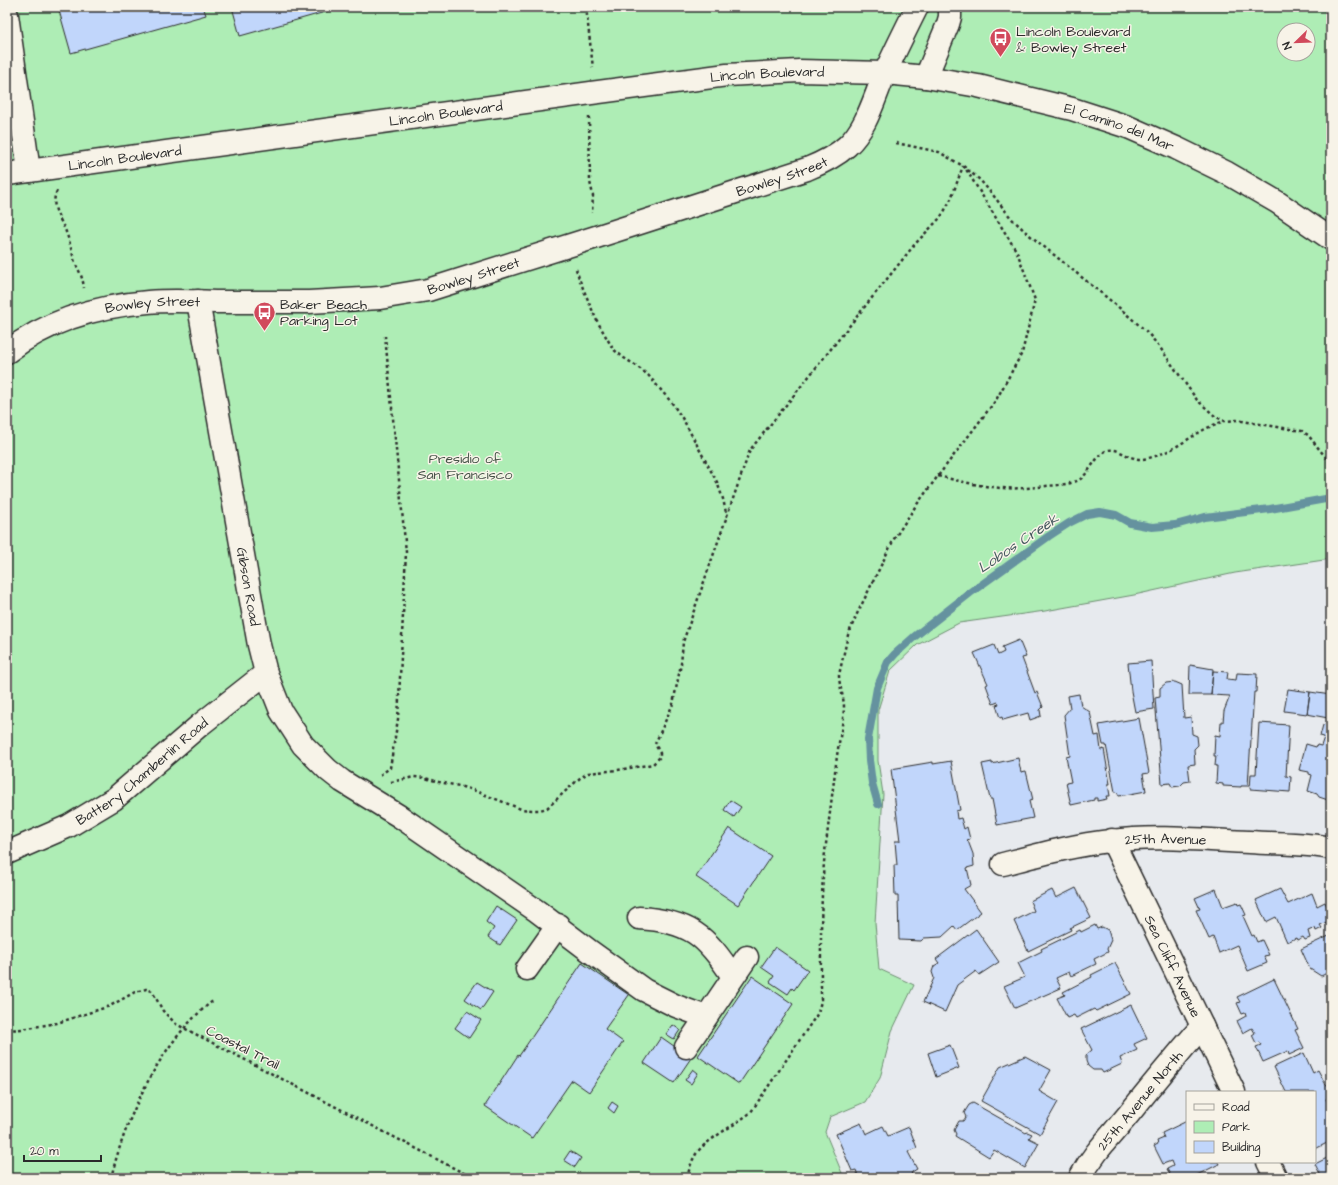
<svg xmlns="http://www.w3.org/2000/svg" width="1338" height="1185" font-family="'Architects Daughter',sans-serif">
<rect width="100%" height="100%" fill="#e7eaee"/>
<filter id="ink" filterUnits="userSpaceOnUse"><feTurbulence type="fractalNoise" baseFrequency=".025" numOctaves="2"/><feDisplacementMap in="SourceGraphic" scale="8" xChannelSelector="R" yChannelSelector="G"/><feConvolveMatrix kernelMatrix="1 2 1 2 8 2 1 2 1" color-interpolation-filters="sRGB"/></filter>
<g filter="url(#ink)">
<!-- green -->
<path fill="#aeedb5" stroke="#6c8c70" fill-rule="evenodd" d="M7 7H1331V559L1235 573 1134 595 1045 611 959 623 917 645 890 671 878 710V761L883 794 875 923 879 969 914 985 892 1031 880 1078 865 1102 830 1117 825 1132 844 1178H7ZM1284 30H1308V54H1284Z"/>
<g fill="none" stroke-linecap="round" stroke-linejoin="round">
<!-- stream -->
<path stroke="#65929f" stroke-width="8" d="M878 804 872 783 869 760 868 739 877 688 888 662 895 654 914 637 970 593 1049 536 1069 523 1087 514 1100 512 1116 515 1130 523 1152 527 1175 525 1205 517 1270 509 1331 498"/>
</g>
<!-- building -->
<path fill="#c1d6fb" stroke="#2b2b2b" d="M58 7H203L206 15 71 53Z
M232 7H343L240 36Z
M1019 640 1026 657 1022 658 1035 693 1037 692 1043 707 1040 710 1041 716 1030 720 1028 713 1003 720 1002 717 1000 718 996 705 999 704 998 702 993 704 986 685 988 684 974 653 994 645 998 655 1004 652 1002 647Z
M1151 661 1154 709 1135 712 1131 691 1128 663Z
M1190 665 1213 669 1211 695H1189Z
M1213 671 1228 672 1227 679 1236 680 1237 673 1257 674 1256 692H1254L1248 786H1241V787L1223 786V784L1216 783 1217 766H1215L1216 756H1214L1215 735 1220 736 1221 722H1223L1224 711 1230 696 1211 695Z
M1175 682 1182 685 1184 718 1191 717 1192 734 1197 736 1198 745 1194 749 1195 764 1188 765 1190 781 1184 782 1180 786 1172 787 1170 783 1162 784 1155 698 1160 697V688L1166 683Z
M1288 689 1310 692 1307 714 1284 711Z
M1310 692 1331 695 1328 718 1307 714Z
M1079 694 1081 706 1090 712 1095 736 1099 735 1101 750 1104 749 1110 784H1108L1110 796H1106L1107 799 1097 801V798H1094V800L1071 805 1066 783 1071 782 1066 757 1070 756 1064 715 1070 708 1068 696Z
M1139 718 1149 773 1143 774 1146 791 1119 796 1117 792H1115L1106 745H1103L1099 725Z
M1331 722V798L1328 800 1319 797 1317 794 1308 791 1312 775 1309 774V772L1299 770 1306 744 1316 747 1317 745 1321 746 1324 737 1320 736 1323 725Z
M1259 723 1289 725 1286 776 1291 777 1290 792 1250 789 1251 774H1256Z
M1018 758 1021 772 1026 771 1033 800 1029 801 1033 818 997 825 992 799H990L982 764 992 762V764Z
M951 761 960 810 956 811 957 819 961 818 964 829 967 827 970 839 967 840 968 841 973 854 974 866 967 868 971 885 964 889 981 912 957 930 954 926 942 937 924 938 921 941 899 940 898 896H895L894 865H897L895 841H900L891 769 933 762V764Z
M730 800 741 807 734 817 724 810Z
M729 828 771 856 738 905 696 877Z
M1076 888 1091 918 1070 928 1071 930 1028 951 1014 921 1034 911 1030 901 1052 890 1056 898Z
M1216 889 1223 907 1237 902 1238 905 1241 904 1246 915 1243 916 1252 936 1254 935 1257 942 1262 940 1269 955 1264 956 1267 963 1248 971 1237 945 1219 953 1213 937 1209 939 1196 910 1200 909 1195 898Z
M1280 889 1288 904 1312 893 1317 906 1325 902 1331 916V920L1320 925 1322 928 1316 931 1315 928 1308 931 1310 938 1305 940 1303 937 1297 940 1296 938 1287 942 1276 917 1266 922 1256 900Z
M496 906 517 920 500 945 488 937 494 928 486 922Z
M1095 925 1097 929 1102 927 1108 930 1111 940 1107 949 1108 952 1094 959 1096 964 1071 976 1069 972 1056 978 1061 988 1015 1008 1004 986 1025 977 1018 963 1042 951 1041 949 1080 930 1081 932Z
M976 929 999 962 979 975 976 971 957 985 945 1012 923 1002 934 978 932 972 934 966 939 963 936 959Z
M1331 935V971L1321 976 1310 969 1301 949Z
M775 947 808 970 794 990 792 988 788 994 770 982 774 976 761 967Z
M582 963 629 995 605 1029 623 1042 589 1092 572 1080 532 1138 485 1106 518 1055 519 1056Z
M1115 963 1131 994 1096 1011 1094 1009 1076 1018 1074 1015 1067 1018 1057 998 1065 995 1063 992 1092 977 1091 975Z
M752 976 793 1004 739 1084 698 1056Z
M1274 979 1298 1029 1295 1030 1304 1048 1289 1055 1288 1051 1263 1062 1256 1047 1261 1045 1259 1042 1256 1043 1252 1035 1255 1033 1252 1028 1243 1033 1237 1021 1246 1016 1245 1013 1242 1014 1237 1003 1240 1002 1237 997Z
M477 982 493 992 481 1010 465 999Z
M1131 1005 1147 1038 1134 1044 1137 1050 1120 1058 1122 1064 1103 1073 1101 1070H1093L1088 1066 1086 1061V1055L1092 1050 1081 1029Z
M467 1011 481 1020 469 1038 455 1028Z
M673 1025 680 1030 674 1039 666 1034Z
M661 1037 691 1058 674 1083 644 1063Z
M950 1045 959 1068 936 1077 928 1053Z
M1304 1053 1313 1073 1318 1070 1326 1085 1331 1083V1096L1326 1099 1331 1109V1141L1315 1149V1092H1286L1274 1067Z
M1025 1056 1051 1070 1039 1091 1058 1102 1040 1134 981 1101 1000 1067Z
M693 1069 698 1073 691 1084 685 1080Z
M612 1102 618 1106 614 1113 608 1108Z
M973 1103 1026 1133 1027 1132 1032 1134 1029 1138 1039 1143 1025 1168 994 1150 989 1157 955 1136 956 1134 954 1130 959 1121H963L966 1117 964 1113 969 1105Z
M1187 1121V1162H1218L1219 1164 1191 1178H1172L1167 1169 1173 1166 1171 1161 1163 1164 1154 1146 1158 1144 1157 1141 1164 1138 1162 1133Z
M861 1123 866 1134 883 1126 888 1136 909 1127 917 1148 908 1152 917 1169 912 1172 910 1178H872L871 1177 859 1178 856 1170 852 1171 836 1134Z
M570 1151 581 1158 575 1167 564 1160Z
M1331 1156V1178H1322L1315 1164Z"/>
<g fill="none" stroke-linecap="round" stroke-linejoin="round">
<defs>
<g id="minor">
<path d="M7 15 29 171"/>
<path d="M926 77 948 24 950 17V7"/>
<path id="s1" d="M198 301 259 645 266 673 281 711 303 745 328 770 342 781 399 816 537 911 591 952 644 990 676 1006 706 1017"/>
<path id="s2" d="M7 352C47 321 98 306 148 302 170 300 193 301 215 302 246 302 278 302 309 302L380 298 428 290 593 238 807 169C822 163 835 157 847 146 867 128 874 98 885 73 895 51 906 29 917 7"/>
<path id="s3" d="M1112 840 1234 1092"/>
<path id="s4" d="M7 853 69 826 114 799 200 725 266 673"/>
<path id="s5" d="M1003 864C1038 855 1074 845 1110 841 1156 835 1203 840 1249 842 1276 844 1305 843 1331 848"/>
<path d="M639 918C689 921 706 935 733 977"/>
<path d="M527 969 558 925"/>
<path d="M686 1047 747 957"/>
<path d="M1268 1162 1276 1178"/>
<path id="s6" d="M1080 1178C1094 1152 1110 1137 1128 1115 1152 1085 1177 1055 1202 1026"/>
</g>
<g id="major">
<path id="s7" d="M7 174 591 93 727 75 799 71 885 73 926 77 978 86 1072 109 1128 127 1176 148 1227 173 1277 202 1331 239"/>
</g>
</defs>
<!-- minor casing -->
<use href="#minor" stroke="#2b2b2b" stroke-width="25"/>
<!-- major casing -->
<use href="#major" stroke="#2b2b2b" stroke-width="25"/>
<!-- path -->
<path stroke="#2b2b2b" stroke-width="2.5" stroke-dasharray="3 3" stroke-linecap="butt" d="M586 7 593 68
M589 117 590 182 593 195 592 213
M896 143 939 152 963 166 980 180 993 195 1011 218 1027 233 1116 305 1147 332 1161 349 1197 400 1216 417 1225 421 1237 420 1302 431 1308 435 1331 464
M57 191C49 206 61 219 66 232 70 242 72 254 76 265 80 272 83 279 84 288
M576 269 580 281 596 319 613 349 624 358 635 365 648 375 672 403 684 421 717 482 723 499 727 517
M938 476C959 481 979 486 1001 488 1016 489 1031 488 1046 486 1057 485 1069 485 1079 480 1090 473 1097 453 1108 450 1118 448 1125 456 1134 458 1139 460 1146 459 1152 457 1179 450 1198 428 1225 421
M380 775 390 768 398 719 406 552 385 336
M391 782 414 777 425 778 439 782 459 786 473 790 521 809 532 810H540L547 808 580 778 588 773 618 770 653 764 660 757V753L655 744 673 704 681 664 683 642 750 450 915 244 940 218 945 210 951 199 963 166
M7 1030 22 1029 57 1023 110 1006 135 992 146 989 152 991 163 1011 176 1024 473 1178
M111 1178C126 1116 161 1040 214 1000
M687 1178C689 1170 691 1162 696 1154 705 1140 736 1125 751 1112L818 1013 821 1001C821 951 820 902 825 852 829 820 833 788 837 756 839 740 843 724 844 708 844 696 839 686 839 675L848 635 857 614 894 539 915 507 938 476 996 400 1022 353 1035 300 1017 252 964 166"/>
<!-- minor -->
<use href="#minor" stroke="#f7f3e8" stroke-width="22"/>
<!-- major -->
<use href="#major" stroke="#f7f3e8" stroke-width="22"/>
</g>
</g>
<!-- icons -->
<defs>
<symbol id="bus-pin" viewBox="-11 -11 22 30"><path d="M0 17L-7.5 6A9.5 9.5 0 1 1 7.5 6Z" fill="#d1495b" stroke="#f7f3e8"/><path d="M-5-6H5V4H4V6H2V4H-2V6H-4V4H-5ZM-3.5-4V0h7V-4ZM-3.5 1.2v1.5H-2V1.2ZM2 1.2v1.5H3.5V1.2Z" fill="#fff"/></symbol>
</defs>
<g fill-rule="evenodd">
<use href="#bus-pin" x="988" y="26" width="25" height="34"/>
<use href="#bus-pin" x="252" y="300" width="25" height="34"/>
</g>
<g text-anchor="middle" stroke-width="3" stroke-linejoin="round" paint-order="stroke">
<!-- poi labels -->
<g font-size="14" fill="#2b2b2b" stroke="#f7f3e8" text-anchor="start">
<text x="1016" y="36">Lincoln Boulevard<tspan x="1016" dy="16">&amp; Bowley Street</tspan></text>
<text x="280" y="309">Baker Beach<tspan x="280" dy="16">Parking Lot</tspan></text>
</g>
<!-- street labels -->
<g font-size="14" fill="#2b2b2b" stroke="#f7f3e8">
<text dy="5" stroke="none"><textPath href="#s7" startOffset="767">Lincoln Boulevard</textPath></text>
<text dy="5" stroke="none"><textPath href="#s7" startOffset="443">Lincoln Boulevard</textPath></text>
<text dy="5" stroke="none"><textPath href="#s7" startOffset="1126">El Camino del Mar</textPath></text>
<text dy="5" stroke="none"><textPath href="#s7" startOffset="119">Lincoln Boulevard</textPath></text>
<text dy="5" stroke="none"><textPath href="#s2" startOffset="804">Bowley Street</textPath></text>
<text dy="5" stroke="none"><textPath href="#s2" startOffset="480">Bowley Street</textPath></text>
<text dy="5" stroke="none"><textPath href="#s2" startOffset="156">Bowley Street</textPath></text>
<text dy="5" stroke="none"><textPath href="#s1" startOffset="290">Gibson Road</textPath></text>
<text dy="5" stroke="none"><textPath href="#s4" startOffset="159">Battery Chamberlin Road</textPath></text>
<text dy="5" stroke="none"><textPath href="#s5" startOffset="165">25th Avenue</textPath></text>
<text dy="5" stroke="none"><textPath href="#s3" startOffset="140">Sea Cliff Avenue</textPath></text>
<text transform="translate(243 1047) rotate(27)" y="5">Coastal Trail</text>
<text dy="5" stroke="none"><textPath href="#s6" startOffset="98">25th Avenue North</textPath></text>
</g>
<!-- park labels -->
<g font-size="14" fill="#455247" stroke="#f7f3e8">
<text x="465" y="463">Presidio of<tspan x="465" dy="16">San Francisco</tspan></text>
</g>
<!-- water labels -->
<g font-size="15" font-style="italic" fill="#43565c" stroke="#f7f3e8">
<text transform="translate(1018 543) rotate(-34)" y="5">Lobos Creek</text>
</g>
</g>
<!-- margin -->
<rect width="1338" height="1185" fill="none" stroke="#f7f3e8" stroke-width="24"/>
<rect x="12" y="12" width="1314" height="1161" fill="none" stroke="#2b2b2b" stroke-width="1.5" filter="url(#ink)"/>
<!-- legend -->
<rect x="1186" y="1091" width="130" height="72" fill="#f7f3e8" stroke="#a5a39c"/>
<rect x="1194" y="1104" width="20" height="6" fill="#f7f3e8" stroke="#a5a39c"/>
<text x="1222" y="1111" font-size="12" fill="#2b2b2b">Road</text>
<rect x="1194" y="1121" width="20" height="12" fill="#aeedb5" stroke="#a5a39c"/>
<text x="1222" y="1131" font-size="12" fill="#2b2b2b">Park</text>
<rect x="1194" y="1141" width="20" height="12" fill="#c1d6fb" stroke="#a5a39c"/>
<text x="1222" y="1151" font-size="12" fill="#2b2b2b">Building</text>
<!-- north arrow -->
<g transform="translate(1296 42) rotate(247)"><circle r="19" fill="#f7f3e8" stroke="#a5a39c"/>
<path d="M0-3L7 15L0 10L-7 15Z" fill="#d1495b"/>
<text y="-6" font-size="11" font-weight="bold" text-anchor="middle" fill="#2b2b2b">N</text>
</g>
<!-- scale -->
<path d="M24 1155v6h77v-6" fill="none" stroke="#2b2b2b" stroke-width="2"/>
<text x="30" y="1155" font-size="12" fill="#2b2b2b" stroke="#f7f3e8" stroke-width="3" paint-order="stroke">20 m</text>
</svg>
